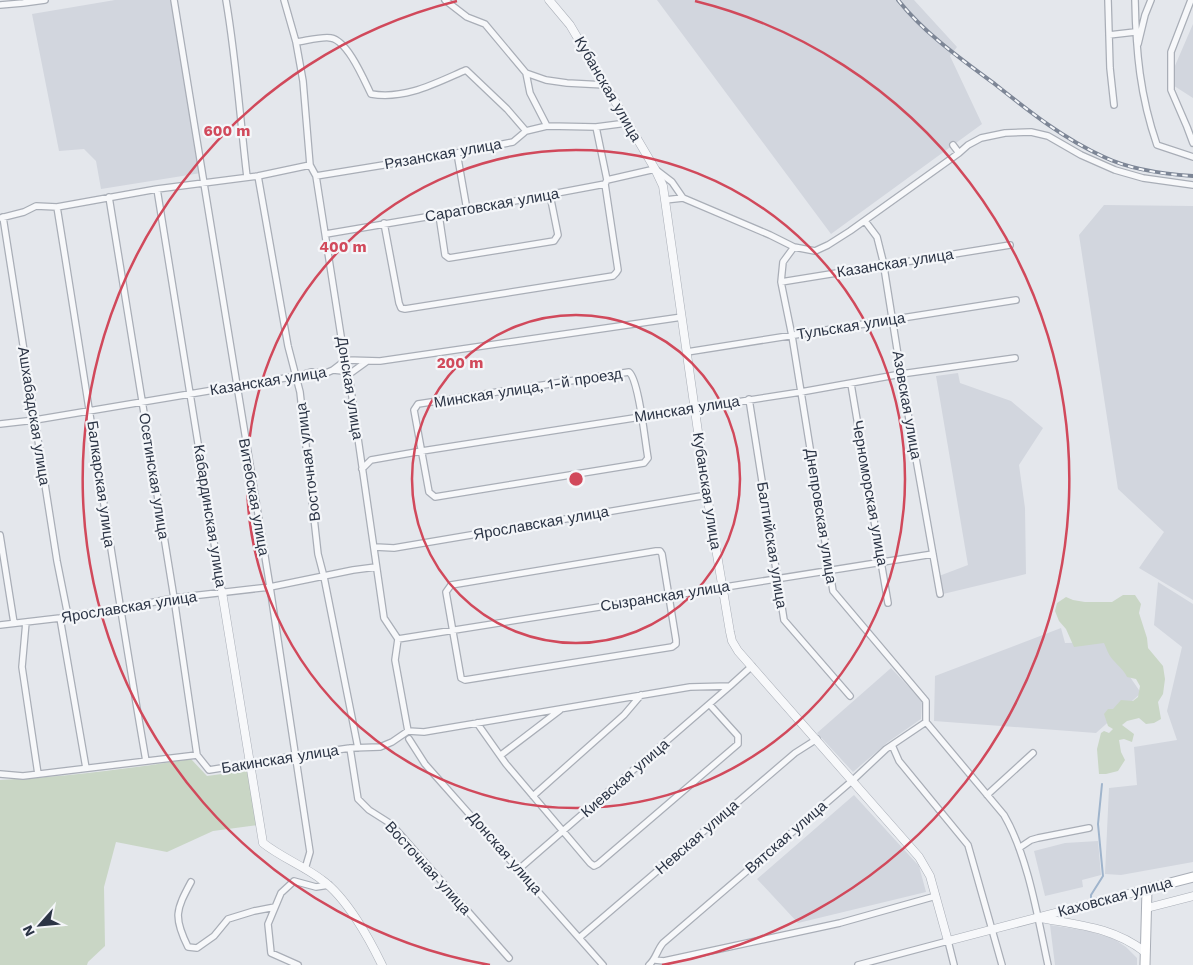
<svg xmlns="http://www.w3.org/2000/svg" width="1193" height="965" font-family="'Work Sans',sans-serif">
<rect width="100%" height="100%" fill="#e4e7ec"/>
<!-- built -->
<path fill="#d2d6de" d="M115 0H171L201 173 101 189 96 161 84 149 59 151 32 14Z
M657 0H914L957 47 950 56 982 124 831 234Z
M1193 24V98L1168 82Z
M1104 205 1193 206V600L1139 568 1164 532 1118 489 1079 235Z
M958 373 960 383 1011 401 1043 428 1019 465 1025 508 1026 574 943 594 939 576 968 565 936 376Z
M1158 582 1193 604V862L1121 875 1105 874 1109 788 1137 785 1134 747 1177 740 1167 711 1182 647 1154 625Z
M1061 628 1065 643 1106 642 1141 693 1096 733 934 721 935 676Z
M891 668 922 701 921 719 888 742 853 772 817 733Z
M854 795 919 866 926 892 798 923 757 879Z
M1098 841 1101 875 1082 880 1083 887 1045 896 1034 851 1065 843Z
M1050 925 1088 931 1114 939 1126 947 1137 958V965H1055Z"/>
<!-- green -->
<path fill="#c9d6c5" d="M1123 595H1135L1141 604 1139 613 1147 638 1148 648 1163 666 1165 679 1163 694 1158 702 1161 719 1154 723 1146 724 1139 718 1127 721 1122 725 1134 734 1132 742 1124 739 1119 740 1121 752 1125 760 1118 771 1106 774H1099L1097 749 1101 733 1104 731 1109 733 1113 729 1108 726 1104 714 1108 709H1113L1121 700 1133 701 1138 697 1140 686 1136 679 1127 677C1124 670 1119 667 1114 661 1109 656 1107 650 1104 643L1074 647 1066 629 1059 621 1055 611 1057 603 1066 597 1073 600 1085 602H1112Z
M191 759 207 776 229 773 247 767 258 825 213 831 167 852 116 842 104 887 105 946 88 962 87 965H0V780C64 777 127 769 191 759Z"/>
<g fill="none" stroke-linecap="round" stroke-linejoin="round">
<!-- stream -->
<path stroke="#9fb4cc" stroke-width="2" d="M1091 898V895L1103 876 1098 824 1102 784"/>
<defs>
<path id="minor" d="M174 0 270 587 310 852 305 869
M226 0C236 58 240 118 247 177
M284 0 296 42 303 81 310 165 316 176 346 368 350 383 384 618 398 639 395 660 408 731
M445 0 467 17 485 24 526 73 546 80 567 83 605 85
M1108 0 1110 68 1114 105
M1135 0C1136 52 1140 96 1157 145L1193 157
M1191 0 1171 52V90L1187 127 1193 143
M0 5 23 3 45 0
M1109 35 1135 32
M296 42C305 41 323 36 331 38 348 41 364 80 371 94 405 100 436 83 466 70L507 109 526 131
M1138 44 1145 15 1151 0
M526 73 530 93 547 126
M596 127 607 180
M457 153 467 210
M959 153 968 145 981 138 1005 133 1031 132 1048 136 1081 155 1115 170 1143 178 1193 185
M258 176 288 346 300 392 318 554 324 577 358 748
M316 176 457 153 513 142 526 131 547 126 596 127 627 123
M157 189 222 592
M109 197 174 598 197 755
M665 200 683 198
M57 207C87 391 114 577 146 761
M439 215 445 255 449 258 554 241 558 235 550 195
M3 217 57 561 68 616
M0 218 24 212 36 206 57 207 157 189 258 176 310 165
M865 221 877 237 883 261 901 374 940 594
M384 223 399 303 401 308 405 309 613 276 616 273 618 270 605 184
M326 234 467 210 605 184 607 180 655 169 672 182 683 198 770 235 794 247 815 251 828 245 850 231 959 153 953 145
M794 247 783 262 781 282 792 336 833 591 926 701V722L1004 815C1028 856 1038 919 1048 965
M781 282 1010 245
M687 352 1016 300
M333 370 343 371 348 375 366 362
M629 372C639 380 645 442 648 458L644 463 435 497 429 492 414 410 418 404Z
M851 384 888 603
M749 399 784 620 850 696
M0 424 35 420 297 376 311 372 326 373 333 370 346 360 380 361 682 317
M362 469 371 460 422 451 801 392 901 374 1015 358
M0 535 14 623
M375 547 394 548 707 495
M656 551H660L662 554 676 640V644L672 647 465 680 461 678 446 592 451 585Z
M60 618 86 768
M26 622 22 667 38 774
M0 625 60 618 68 616 120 609 174 598 270 587 353 570 376 567
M398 639 933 554
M477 723 506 764 590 863 594 866 598 864 738 744V736L710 705
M409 739 425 764 603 965
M892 745 899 761 968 845 1002 965
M350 748 358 799 369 810 391 824 509 958
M501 755 560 710
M0 774 23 776 197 755 209 770 295 756 350 748 380 747 392 742 408 731 424 732 690 687 730 686 752 666
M987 795 1033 753
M533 796 624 715 641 695
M1019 848 1031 840 1038 838 1089 828
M519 869 730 686
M191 882C176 910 173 917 188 947L197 948 214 936 228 919 254 911 275 907
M579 938 795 753 817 739
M655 960 664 961 840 923 936 896
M298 965 271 953 268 924 281 893 294 881 316 887 329 885
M649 965C656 959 657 950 663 943L853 780 886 749 926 722
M858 965 948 941 954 965"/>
<path id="tertiary" d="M549 0 570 25 655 169 663 186 707 495 730 632 732 641 738 651 919 857 930 876 948 941 1147 889
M222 592 263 843C282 858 304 866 322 880 346 897 369 938 382 965
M1147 908 1193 896
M1040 918C1078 925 1113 927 1145 952"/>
<path id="secondary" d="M1145 965 1147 889 1193 877"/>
</defs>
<!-- minor casing -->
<use href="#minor" stroke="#a9aeb7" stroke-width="8"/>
<!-- tertiary casing -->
<use href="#tertiary" stroke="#a9aeb7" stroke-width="9"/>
<!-- secondary casing -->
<use href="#secondary" stroke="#a9aeb7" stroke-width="11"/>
<!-- minor -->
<use href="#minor" stroke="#f7f8fa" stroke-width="5.5"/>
<!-- tertiary -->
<use href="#tertiary" stroke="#f7f8fa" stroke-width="8"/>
<!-- secondary -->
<use href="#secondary" stroke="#fff" stroke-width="9"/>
<defs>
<path id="rail" d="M898 0C925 34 961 59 996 85 1030 112 1064 139 1104 157 1131 170 1163 174 1193 176"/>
</defs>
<!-- rail casing -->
<use href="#rail" stroke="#7d8696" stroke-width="4"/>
<!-- rail -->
<use href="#rail" stroke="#f4f6f9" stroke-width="2" stroke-dasharray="5.5" stroke-linecap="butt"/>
</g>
<!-- distance rings -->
<g fill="none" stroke="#d1495b" stroke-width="2.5">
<circle cx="576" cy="479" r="164"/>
<circle cx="576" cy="479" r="329"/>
<path d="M490 965A493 493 0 0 1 457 1M695 1A493 493 0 0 1 662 965"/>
</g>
<g text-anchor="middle" stroke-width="4.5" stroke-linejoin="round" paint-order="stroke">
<!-- street labels -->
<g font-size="15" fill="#2b3445" stroke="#f4f6f9">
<text transform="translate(608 89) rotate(60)" y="5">Кубанская улица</text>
<text transform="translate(443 154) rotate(-10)" y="5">Рязанская улица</text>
<text transform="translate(492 205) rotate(-10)" y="5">Саратовская улица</text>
<text transform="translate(895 263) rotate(-9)" y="5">Казанская улица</text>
<text transform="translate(851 326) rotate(-9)" y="5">Тульская улица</text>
<text transform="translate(268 381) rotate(-9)" y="5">Казанская улица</text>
<text transform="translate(350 388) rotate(81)" y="5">Донская улица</text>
<text transform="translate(528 388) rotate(-9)" y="5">Минская улица, 1-й проезд</text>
<text transform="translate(907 405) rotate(80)" y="5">Азовская улица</text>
<text transform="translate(687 409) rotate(-9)" y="5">Минская улица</text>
<text transform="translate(34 416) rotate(81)" y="5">Ашхабадская улица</text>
<text transform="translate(308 462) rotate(-97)" y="5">Восточная улица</text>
<text transform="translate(154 476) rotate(81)" y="5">Осетинская улица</text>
<text transform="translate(101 484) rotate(82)" y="5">Балкарская улица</text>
<text transform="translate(707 491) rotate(81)" y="5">Кубанская улица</text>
<text transform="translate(870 493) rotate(80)" y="5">Черноморская улица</text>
<text transform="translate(254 497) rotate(80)" y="5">Витебская улица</text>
<text transform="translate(210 516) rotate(81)" y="5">Кабардинская улица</text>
<text transform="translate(821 516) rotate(81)" y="5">Днепровская улица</text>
<text transform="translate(541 523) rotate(-10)" y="5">Ярославская улица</text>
<text transform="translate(772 545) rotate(81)" y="5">Балтийская улица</text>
<text transform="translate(665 596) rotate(-9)" y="5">Сызранская улица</text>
<text transform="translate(129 607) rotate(-9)" y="5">Ярославская улица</text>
<text transform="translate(280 759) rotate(-9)" y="5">Бакинская улица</text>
<text transform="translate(625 778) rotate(-41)" y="5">Киевская улица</text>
<text transform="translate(697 837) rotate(-41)" y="5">Невская улица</text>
<text transform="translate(786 837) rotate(-41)" y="5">Вятская улица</text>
<text transform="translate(505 853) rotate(49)" y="5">Донская улица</text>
<text transform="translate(428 868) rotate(48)" y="5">Восточная улица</text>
<text transform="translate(1115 897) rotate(-15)" y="5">Каховская улица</text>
</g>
</g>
<circle cx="576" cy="479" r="8" fill="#d1495b" stroke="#f4f6f9" stroke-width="2.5"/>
<g font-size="15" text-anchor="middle" font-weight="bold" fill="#d1495b" stroke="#f4f6f9" stroke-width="4.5" stroke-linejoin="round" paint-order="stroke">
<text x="227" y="136">600 m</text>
<text x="343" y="252">400 m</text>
<text x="460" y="368">200 m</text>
</g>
<!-- north arrow -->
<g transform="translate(40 925) rotate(243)" stroke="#f4f6f9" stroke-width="4" paint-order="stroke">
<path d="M0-4L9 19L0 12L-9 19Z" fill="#2b3445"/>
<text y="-8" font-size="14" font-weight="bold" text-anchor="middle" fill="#2b3445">N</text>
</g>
</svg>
